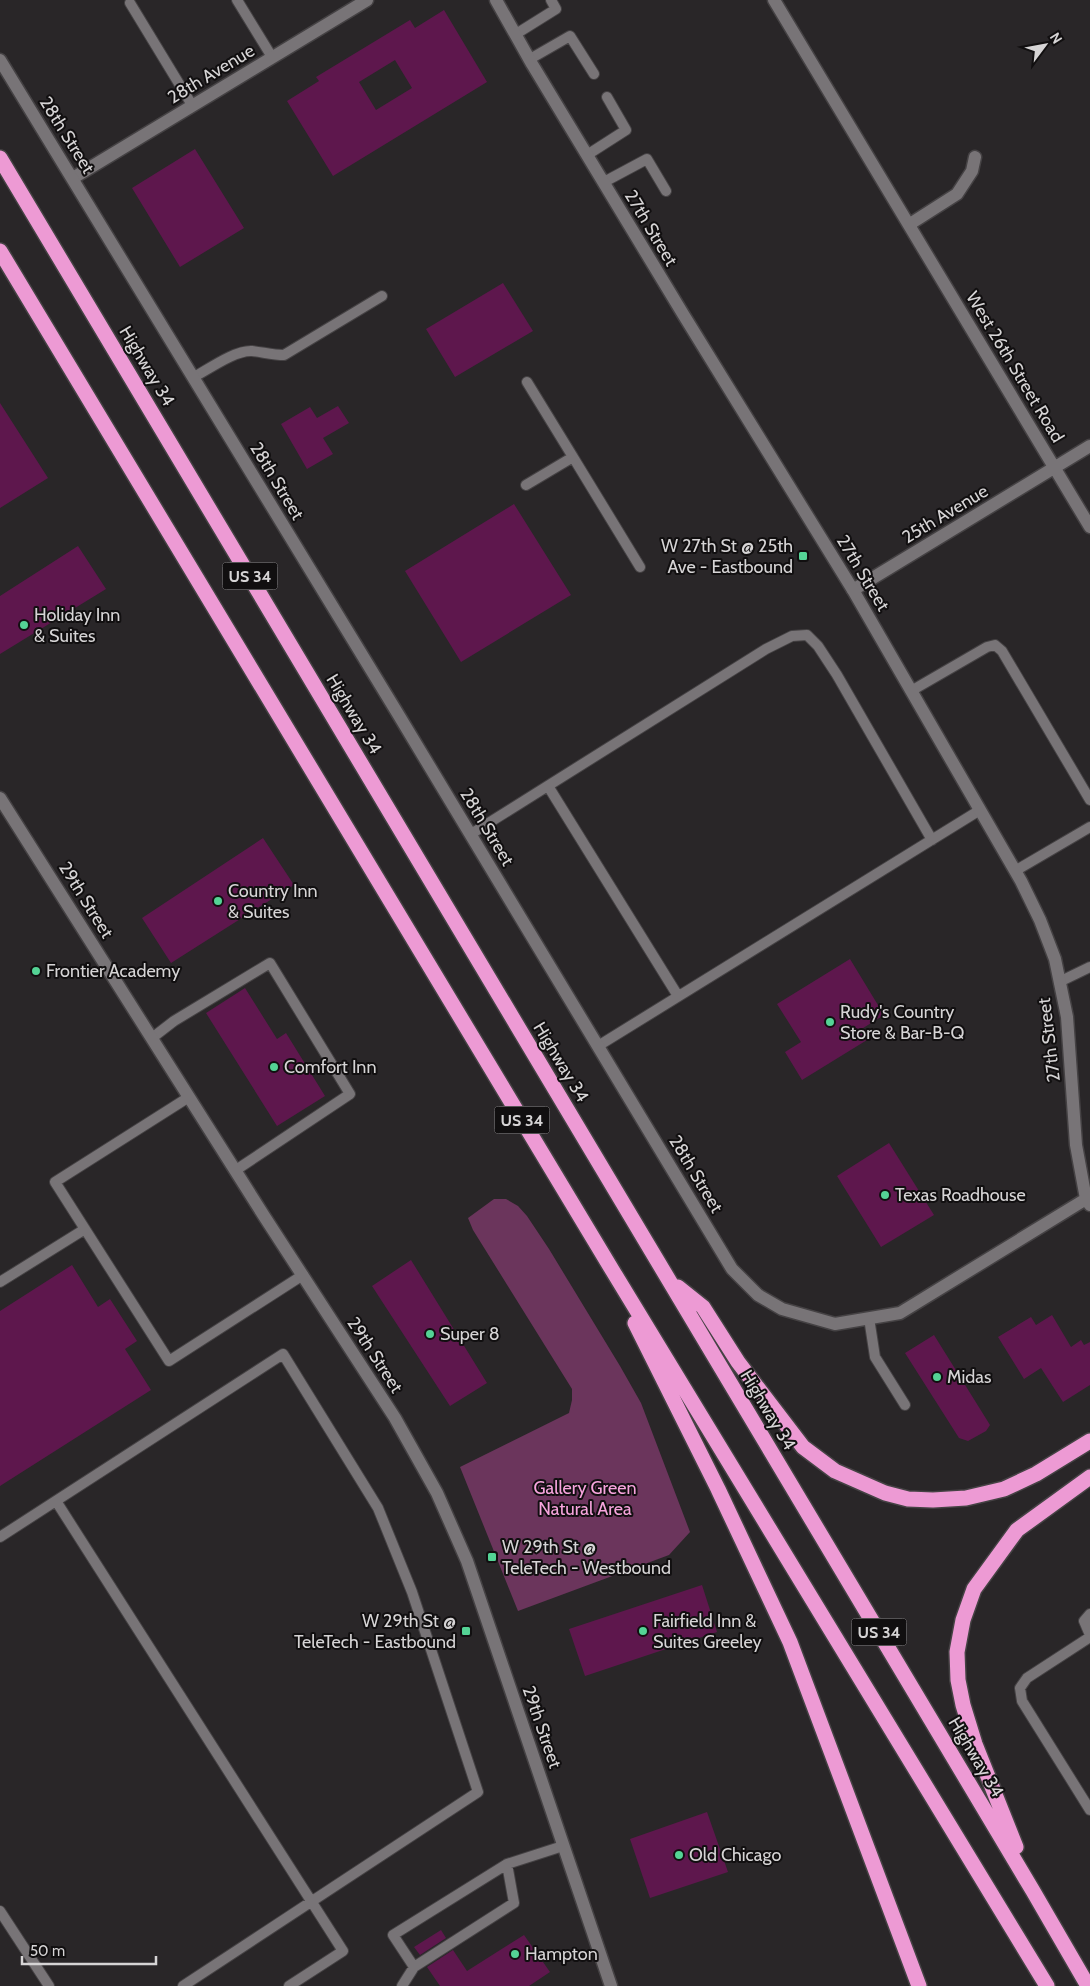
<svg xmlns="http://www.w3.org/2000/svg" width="1090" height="1986" font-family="Cabin,sans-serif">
<rect width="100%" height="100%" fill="#292628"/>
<!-- green -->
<path fill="#6b355c" d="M494 1199H506L518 1206 527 1216 549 1249 620 1366 641 1403 690 1532 669 1555 518 1611 460 1467 569 1413 572 1400V1389L473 1230 468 1218Z"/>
<!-- building -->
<path fill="#5e174d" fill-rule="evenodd" d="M444 10 487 82 333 176 287 101 319 81 316 77 410 20 415 28ZM395 60 412 88 376 110 359 82Z
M195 149 244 228 180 267 132 188Z
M503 283 533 331 455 377 426 329Z
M0 403 48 478 0 508Z
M338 406 349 423 323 438 333 454 307 469 281 424 310 407 317 418Z
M514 504 571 595 461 662 405 571Z
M78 546 106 589 0 654V596Z
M263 838 294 885 171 963 142 918Z
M850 959 884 1015 860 1030 867 1040 802 1080 785 1052 801 1042 777 1004Z
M245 988 277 1039 286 1033 325 1096 277 1126 206 1013Z
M889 1143 934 1215 881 1247 837 1176Z
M411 1260 487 1383 450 1406 372 1286Z
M72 1265 98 1307 110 1299 137 1341 125 1349 151 1390 0 1486V1311Z
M1052 1315 1071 1347 1081 1340 1084 1345 1090 1342V1385L1063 1402 1041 1368 1024 1379 998 1337 1031 1317 1036 1325Z
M934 1335 990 1425 986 1431 968 1441 959 1438 905 1353Z
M702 1585 717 1632 585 1676 569 1629Z
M707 1812 728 1872 650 1898 630 1839Z
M441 1930 446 1938 420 1955 414 1947Z
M524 1935 550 1972 529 1986H440L427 1967 453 1950 467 1971Z"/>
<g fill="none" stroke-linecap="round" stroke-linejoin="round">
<defs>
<path id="lane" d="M237 0 272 57
M130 3 192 105
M516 34 556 9 551 0
M530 59 570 36 594 74
M587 155 626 130 607 97
M604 182 647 159 666 191
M194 377C209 369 235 350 252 351 262 352 273 355 284 355L382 296
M527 382 573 457
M526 485 573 457 640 567
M911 691 987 647 995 645 1002 651 1090 800
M548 786 678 996
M471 834 766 649 792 636 807 635 818 646 837 675 932 840
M1015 871 1090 827
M1059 982 1090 967
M152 1038 174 1021 270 963 350 1094 236 1170
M598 1046 980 810
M189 1097 55 1182 169 1361 303 1275
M0 1282 85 1229
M869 1318 875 1357 905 1405
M56 1501 343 1951 289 1986
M0 1537 283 1354 378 1508 412 1592 478 1792 183 1986
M1090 1614 1084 1621 1090 1635
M1090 1637 1027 1678 1020 1688 1022 1701 1090 1810
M0 1911 49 1986
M414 1967 514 1903 507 1864
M402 1986 414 1967 393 1935 507 1864 563 1846"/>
<path id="street" d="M774 0 1090 527
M73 178 367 0
M910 224 957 194 972 171 975 157
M853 590 1090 446"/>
<path id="secondary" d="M496 0 532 64 683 314 853 590 1021 881 1040 920 1055 959 1067 1017 1076 1145 1086 1199 1090 1205
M0 60 398 714 732 1269 758 1295 782 1309 835 1324 900 1313 1086 1199
M0 798 264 1216 395 1418 437 1493 467 1561 611 1986"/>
<path id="highway" d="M0 158 1033 1891 1088 1986
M0 251 614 1273 1047 1986
M678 1287 703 1307 738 1362 803 1447 835 1471 885 1493 908 1499 933 1500 966 1498 1004 1489 1036 1474 1090 1441
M635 1323 718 1489 790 1642 919 1986
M1016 1847 975 1744 963 1705 958 1680 957 1652 963 1620 974 1589 1017 1530 1090 1477"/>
</defs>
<!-- lane casing -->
<use href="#lane" stroke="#454244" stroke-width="12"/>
<!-- street casing -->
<use href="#street" stroke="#454244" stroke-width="15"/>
<!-- secondary casing -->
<use href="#secondary" stroke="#454244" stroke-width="15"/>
<!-- highway casing -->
<use href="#highway" stroke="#454244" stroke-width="18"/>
<!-- lane -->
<use href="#lane" stroke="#787477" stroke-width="10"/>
<!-- street -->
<use href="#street" stroke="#787477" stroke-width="12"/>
<!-- secondary -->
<use href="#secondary" stroke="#787477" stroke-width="12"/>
<!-- highway -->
<use href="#highway" stroke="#ed9ad4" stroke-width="15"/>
</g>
<!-- markers -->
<g fill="#54d395" stroke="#110f10" stroke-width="2">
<rect x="798" y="551" width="10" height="10" rx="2.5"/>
<circle cx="24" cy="625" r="5"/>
<circle cx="218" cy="901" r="5"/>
<circle cx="36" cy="971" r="5"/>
<circle cx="830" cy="1022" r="5"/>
<circle cx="274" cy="1067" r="5"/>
<circle cx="885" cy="1195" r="5"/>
<circle cx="430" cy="1334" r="5"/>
<circle cx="937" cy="1377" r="5"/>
<rect x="487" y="1552" width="10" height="10" rx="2.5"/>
<rect x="461" y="1626" width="10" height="10" rx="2.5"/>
<circle cx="643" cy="1631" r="5"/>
<circle cx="679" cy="1855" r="5"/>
<circle cx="515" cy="1954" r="5"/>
</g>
<g text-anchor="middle" stroke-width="4" stroke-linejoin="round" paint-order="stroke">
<!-- shield labels -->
<g fill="#110f10" stroke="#9b999a" stroke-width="1">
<rect x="222.5" y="562.5" width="55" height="27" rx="4"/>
<rect x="494.5" y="1106.5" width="55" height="27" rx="4"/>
<rect x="851.5" y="1618.5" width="55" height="27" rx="4"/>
</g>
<g font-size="16" font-weight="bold" fill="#d6d4d5">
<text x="250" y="582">US 34</text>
<text x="522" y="1126">US 34</text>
<text x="879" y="1638">US 34</text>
</g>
<!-- street labels -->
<g font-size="18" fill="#d6d4d5" stroke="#110f10">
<text transform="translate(211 74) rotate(-31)" y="6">28th Avenue</text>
<text transform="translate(67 135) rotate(58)" y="6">28th Street</text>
<text transform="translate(651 228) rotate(59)" y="6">27th Street</text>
<text transform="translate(147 366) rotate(59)" y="6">Highway 34</text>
<text transform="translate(1015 367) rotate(59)" y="6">West 26th Street Road</text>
<text transform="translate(277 481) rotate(59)" y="6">28th Street</text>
<text transform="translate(945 514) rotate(-31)" y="6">25th Avenue</text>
<text transform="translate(863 573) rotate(59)" y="6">27th Street</text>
<text transform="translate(354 714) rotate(59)" y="6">Highway 34</text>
<text transform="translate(487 827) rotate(59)" y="6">28th Street</text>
<text transform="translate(86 900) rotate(58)" y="6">29th Street</text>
<text transform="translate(1049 1040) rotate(-97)" y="6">27th Street</text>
<text transform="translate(561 1062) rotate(59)" y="6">Highway 34</text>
<text transform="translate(696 1174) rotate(59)" y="6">28th Street</text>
<text transform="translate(375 1355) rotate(57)" y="6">29th Street</text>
<text transform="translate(768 1410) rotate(59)" y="6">Highway 34</text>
<text transform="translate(542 1727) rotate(71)" y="6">29th Street</text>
<text transform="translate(976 1757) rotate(59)" y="6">Highway 34</text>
</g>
<!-- poi labels -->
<g font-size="18" fill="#d6d4d5" stroke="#110f10" text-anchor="start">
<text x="793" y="552" text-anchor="end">W 27th St @ 25th<tspan x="793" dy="21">Ave - Eastbound</tspan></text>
<text x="34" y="621">Holiday Inn<tspan x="34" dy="21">&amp; Suites</tspan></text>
<text x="228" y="897">Country Inn<tspan x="228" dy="21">&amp; Suites</tspan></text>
<text x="46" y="977">Frontier Academy</text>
<text x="840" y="1018">Rudy's Country<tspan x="840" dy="21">Store &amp; Bar-B-Q</tspan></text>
<text x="284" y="1073">Comfort Inn</text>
<text x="895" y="1201">Texas Roadhouse</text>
<text x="440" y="1340">Super 8</text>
<text x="947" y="1383">Midas</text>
<text x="502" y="1553">W 29th St @<tspan x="502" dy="21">TeleTech - Westbound</tspan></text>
<text x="456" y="1627" text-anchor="end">W 29th St @<tspan x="456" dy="21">TeleTech - Eastbound</tspan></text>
<text x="653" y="1627">Fairfield Inn &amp;<tspan x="653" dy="21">Suites Greeley</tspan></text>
<text x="689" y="1861">Old Chicago</text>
<text x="525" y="1960">Hampton</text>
</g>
<!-- park labels -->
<g font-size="18" fill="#f7a4dd" stroke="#110f10">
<text x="585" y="1494">Gallery Green<tspan x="585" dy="21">Natural Area</tspan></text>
</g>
</g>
<!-- north arrow -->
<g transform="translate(1045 45) rotate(58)" stroke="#110f10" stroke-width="4" paint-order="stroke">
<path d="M0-4L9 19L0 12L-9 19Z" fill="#d6d4d5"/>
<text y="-8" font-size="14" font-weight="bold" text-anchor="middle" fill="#d6d4d5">N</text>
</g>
<!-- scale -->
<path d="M22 1956v8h134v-8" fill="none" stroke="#d6d4d5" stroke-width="2.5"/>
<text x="30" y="1956" font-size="15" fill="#d6d4d5" stroke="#110f10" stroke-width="4" paint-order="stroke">50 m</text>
</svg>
